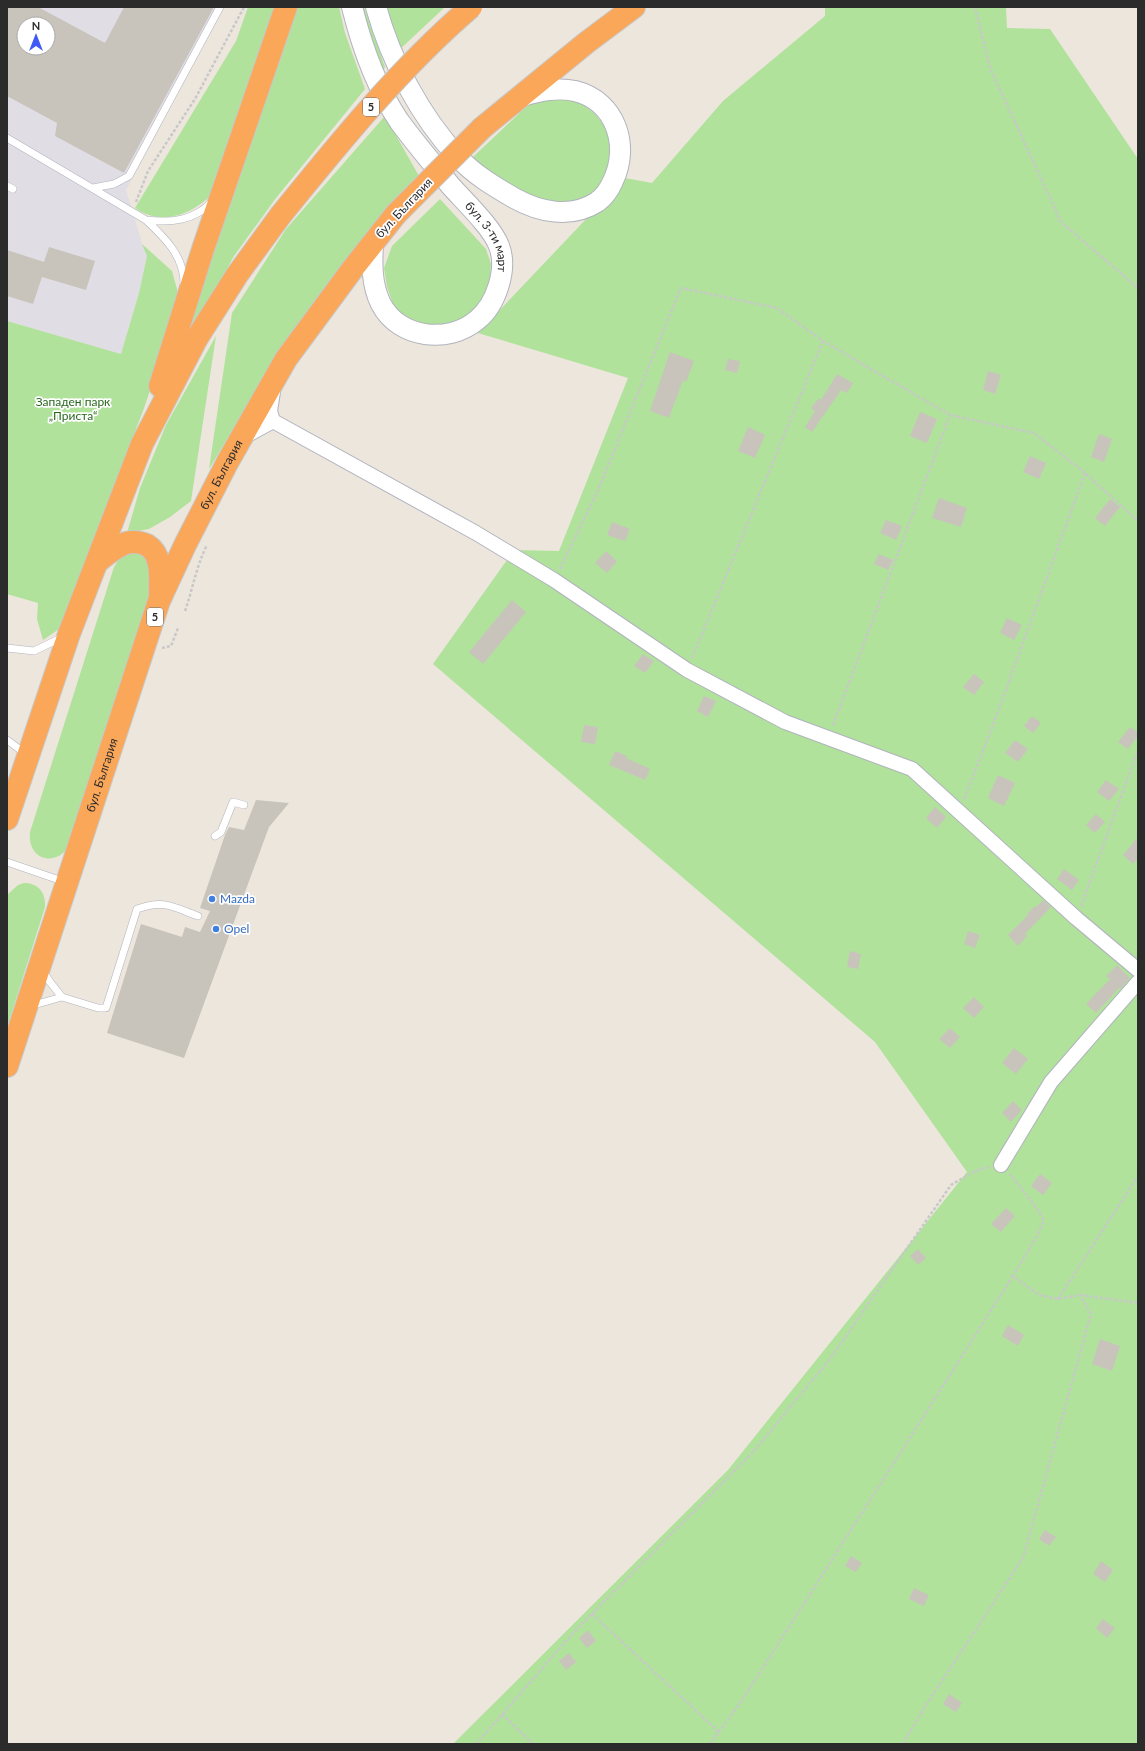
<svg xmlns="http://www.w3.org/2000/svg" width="1145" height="1751" font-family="Lato,sans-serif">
<rect width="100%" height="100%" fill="#ece6dd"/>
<!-- industrial -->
<path fill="#e0dde5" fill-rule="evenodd" d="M7 7H223L126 190 142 243 147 256 139 293 121 354 7 321ZM24 24H48V48H24Z"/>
<!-- green -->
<path fill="#b0e29b" d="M248 7H277L214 192C194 214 162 227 135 208L236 41Z
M294 7H339L345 33 365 89 276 198 234 256 181 352 217 232Z
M355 7H364L385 67 378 77Z
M381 7H445L397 52Z
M825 7H1006L1007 28 1050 29 1138 159V1744H453L728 1470 967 1172 875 1042 433 664 514 550 559 551 628 378 478 333 625 178 652 183 723 101 825 16Z
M546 97 579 101 595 114 609 132 613 166 595 196 549 207 496 178 473 157 527 106Z
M385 116 419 176 358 244 283 346 209 469 232 313 286 229Z
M440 199 486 249 491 264 490 284 482 306 468 320 426 328 407 320 394 307 387 287 384 268 392 246Z
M142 244 172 271 177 289 178 308 143 411 121 467 90 562 65 625 43 640 37 619 38 603 7 594V321L121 354 139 293 147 256Z
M216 336 191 501 170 517 149 529 127 533 140 488 166 425Z
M133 551 146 555 154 579 70 845C56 868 27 860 30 832L114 567 121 556Z
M24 883C38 883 46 892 45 907L7 1028V895L18 885Z"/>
<!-- building -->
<path fill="#c8c4bc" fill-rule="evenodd" d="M7 7H38L105 43 124 7H214L124 173 55 136 57 123 7 96ZM24 24H48V48H24Z
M49 247 95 261 86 290 42 277 33 304 7 296V250L44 262Z
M670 352 694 361 686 382 683 380 669 418 650 411Z
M728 359 740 361 737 373 725 370Z
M988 371 1001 375 995 394 983 390Z
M837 374 853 383 847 393 841 390 812 432 805 427 815 411 811 408 819 398 821 400Z
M920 412 937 419 927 443 910 436Z
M748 427 765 435 755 458 738 451Z
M1099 434 1112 439 1104 462 1091 457Z
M1030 456 1046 463 1039 479 1023 472Z
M939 498 967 508 961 527 932 518Z
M1110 499 1120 507 1105 526 1095 518Z
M886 520 902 526 896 540 880 533Z
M612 522 630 529 625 541 607 535Z
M606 551 617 561 607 573 595 563Z
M879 554 893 560 888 570 874 564Z
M512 600 526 612 483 664 469 652Z
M1007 618 1022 625 1014 640 1000 633Z
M643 654 654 661 645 673 634 666Z
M974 674 984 682 974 695 963 687Z
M704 696 716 701 708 717 697 711Z
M1032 716 1041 723 1033 733 1024 726Z
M584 725 598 727 595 744 581 742Z
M1130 727 1138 732V736L1128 749 1118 742Z
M1015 740 1028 749 1018 762 1005 753Z
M615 751 627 756 626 758 650 769 645 780 609 765Z
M998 775 1015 783 1004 806 988 798Z
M1106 780 1119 789 1109 801 1097 792Z
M256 800 289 803 269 827 184 1058 107 1033 141 924 182 937 185 927 200 932 210 911 200 908 225 835 229 827 244 830Z
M935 807 946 817 937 828 926 818Z
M1096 814 1105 822 1095 833 1086 825Z
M1138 837V858L1133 864 1123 855Z
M1064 869 1079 880 1072 890 1057 879Z
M1043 900 1051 907 1025 934 1027 936 1018 946 1008 935 1028 915 1027 914 1035 906 1036 907Z
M968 931 980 935 975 948 964 944Z
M850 951 861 954 858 969 847 967Z
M1117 965 1130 978 1120 989 1119 988 1096 1013 1086 1004 1110 979 1106 976Z
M974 997 984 1007 974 1018 963 1008Z
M950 1028 960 1037 950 1048 939 1039Z
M1014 1048 1028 1059 1016 1074 1002 1063Z
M1013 1101 1022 1110 1011 1122 1002 1113Z
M1040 1174 1052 1183 1043 1195 1031 1186Z
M1006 1208 1015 1216 1001 1232 991 1224Z
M918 1249 926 1258 918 1265 910 1256Z
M1008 1325 1024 1335 1018 1346 1002 1336Z
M1100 1339 1120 1346 1112 1371 1092 1364Z
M1045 1530 1056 1537 1049 1546 1039 1539Z
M851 1556 862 1563 856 1572 845 1566Z
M1101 1561 1113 1570 1105 1582 1093 1574Z
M914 1588 929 1595 924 1606 909 1599Z
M1103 1619 1115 1628 1107 1638 1096 1628Z
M588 1630 596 1641 587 1648 579 1638Z
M569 1653 576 1662 566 1670 559 1661Z
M949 1694 962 1703 956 1712 943 1704Z"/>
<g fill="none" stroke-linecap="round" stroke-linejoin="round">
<defs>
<path id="lane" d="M7 138 146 220
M7 186 13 189
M93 188 114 184 129 176 220 7
M184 283C184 256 164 237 146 220 171 223 194 221 213 201
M7 648 34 651 63 637
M7 740 26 754
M215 836 221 832 233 802 244 805
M7 862 65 882
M43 971 50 982 62 997
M30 1006 62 997 98 1008H106L137 909C164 899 173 907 198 916"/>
<path id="street" d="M273 392 270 411 273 421 476 533 554 580 687 670 785 722 912 769 1076 918 1138 970
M244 437 273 421
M1001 1165 1051 1082 1138 982"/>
<g id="secondary">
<path id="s1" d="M352 7C362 47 376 87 399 121 415 143 433 164 450 185 464 201 492 227 499 246 508 269 496 305 477 320 449 344 399 339 381 304 371 284 372 263 373 242"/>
<path d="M376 7C391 61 420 116 458 157 473 174 495 187 514 198 539 212 571 219 597 202 604 197 610 188 613 181 630 146 616 101 575 91 557 87 540 91 522 96"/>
</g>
<g id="highway">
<path d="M482 128 586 43 634 7"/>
<path d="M160 386 203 249 286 7"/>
<path d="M97 562C106 555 115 547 126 543 133 541 140 542 147 545 163 555 160 578 160 594"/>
<path d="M7 819 69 634 142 444 197 338 237 275 280 216"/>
<path id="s2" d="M7 1066 159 601 185 545 227 463 286 359 354 267 396 214"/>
</g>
</defs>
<!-- lane casing -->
<use href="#lane" stroke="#b1b3be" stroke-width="8"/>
<!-- street casing -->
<use href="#street" stroke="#b1b3be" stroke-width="16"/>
<!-- secondary casing -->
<use href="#secondary" stroke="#b1b3be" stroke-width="22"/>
<!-- highway casing -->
<use href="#highway" stroke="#c8c8c8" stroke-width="24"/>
<!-- path -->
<path stroke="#c8c8c8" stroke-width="2.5" stroke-dasharray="3 2" stroke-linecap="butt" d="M975 7 990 68 1061 222 1138 288
M136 202 148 171 195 99 244 7
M560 569 599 488 681 288 777 308 823 341 950 415 1034 433 1085 473 1138 521
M185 611C193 588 196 567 207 545
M162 648 171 646 178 628
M692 658 823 341
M833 725 950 415
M964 799 993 725 1085 473
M1081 906 1138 750
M1080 1295 1138 1303
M1058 1299 1138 1176
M592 1614 719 1732
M502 1714 533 1744
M476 1744 575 1631 753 1452 830 1359 951 1185 975 1171 989 1167
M710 1744 743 1699 1013 1276
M903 1744 924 1708 1023 1558 1091 1314 1080 1295 1058 1299 1039 1295 1013 1276 1037 1236 1044 1221 1038 1210 1010 1174"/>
<!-- lane -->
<use href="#lane" stroke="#fff" stroke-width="7"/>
<!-- street -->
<use href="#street" stroke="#fff" stroke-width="14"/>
<!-- secondary -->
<use href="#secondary" stroke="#fff" stroke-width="20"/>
<!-- highway -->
<use href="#highway" stroke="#faa75a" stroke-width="22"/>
<defs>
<path id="highway-bridge" d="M396 214 482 128
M280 216C339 143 399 69 471 7"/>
</defs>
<!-- highway-bridge casing -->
<use href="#highway-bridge" stroke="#c8c8c8" stroke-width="24" stroke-linecap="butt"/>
<!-- highway-bridge -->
<use href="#highway-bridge" stroke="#faa75a" stroke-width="22"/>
</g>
<!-- markers -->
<g fill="#3f7fe0" stroke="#fff" stroke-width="1.5">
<circle cx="212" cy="899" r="4"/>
<circle cx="216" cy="929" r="4"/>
</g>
<g text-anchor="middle" stroke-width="3.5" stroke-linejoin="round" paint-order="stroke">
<!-- shield labels -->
<g fill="#fff" stroke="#6b6b6b" stroke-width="1">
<rect x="363" y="98" width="16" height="18" rx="3"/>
<rect x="147" y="608" width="16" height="18" rx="3"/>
</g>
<g font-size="11" font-weight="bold" fill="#2b2b2b">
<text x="371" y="111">5</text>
<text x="155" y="621">5</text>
</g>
<!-- street labels -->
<g font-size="12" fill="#2b2b2b" stroke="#fff">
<text transform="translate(404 208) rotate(-47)" y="4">бул. България</text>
<text dy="4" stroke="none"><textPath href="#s1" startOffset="271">бул. 3-ти март</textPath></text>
<text dy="4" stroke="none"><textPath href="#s2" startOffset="630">бул. България</textPath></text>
<text dy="4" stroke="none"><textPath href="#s2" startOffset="306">бул. България</textPath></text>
</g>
<!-- park labels -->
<g font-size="12" fill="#28671c" stroke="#fff">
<text x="73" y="406">Западен парк<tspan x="73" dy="14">„Приста“</tspan></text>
</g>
<!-- shop labels -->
<g font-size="12" fill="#366cbe" stroke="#fff" text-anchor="start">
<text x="220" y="903">Mazda</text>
<text x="224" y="933">Opel</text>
</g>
</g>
<!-- border -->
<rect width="1145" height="1751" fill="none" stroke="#2b2b2b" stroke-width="16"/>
<!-- north arrow -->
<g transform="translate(36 36)"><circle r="19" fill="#ffffff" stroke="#aaaaaa"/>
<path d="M0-3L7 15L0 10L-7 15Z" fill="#415af6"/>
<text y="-6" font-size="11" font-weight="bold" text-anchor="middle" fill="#2b2b2b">N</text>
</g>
</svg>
